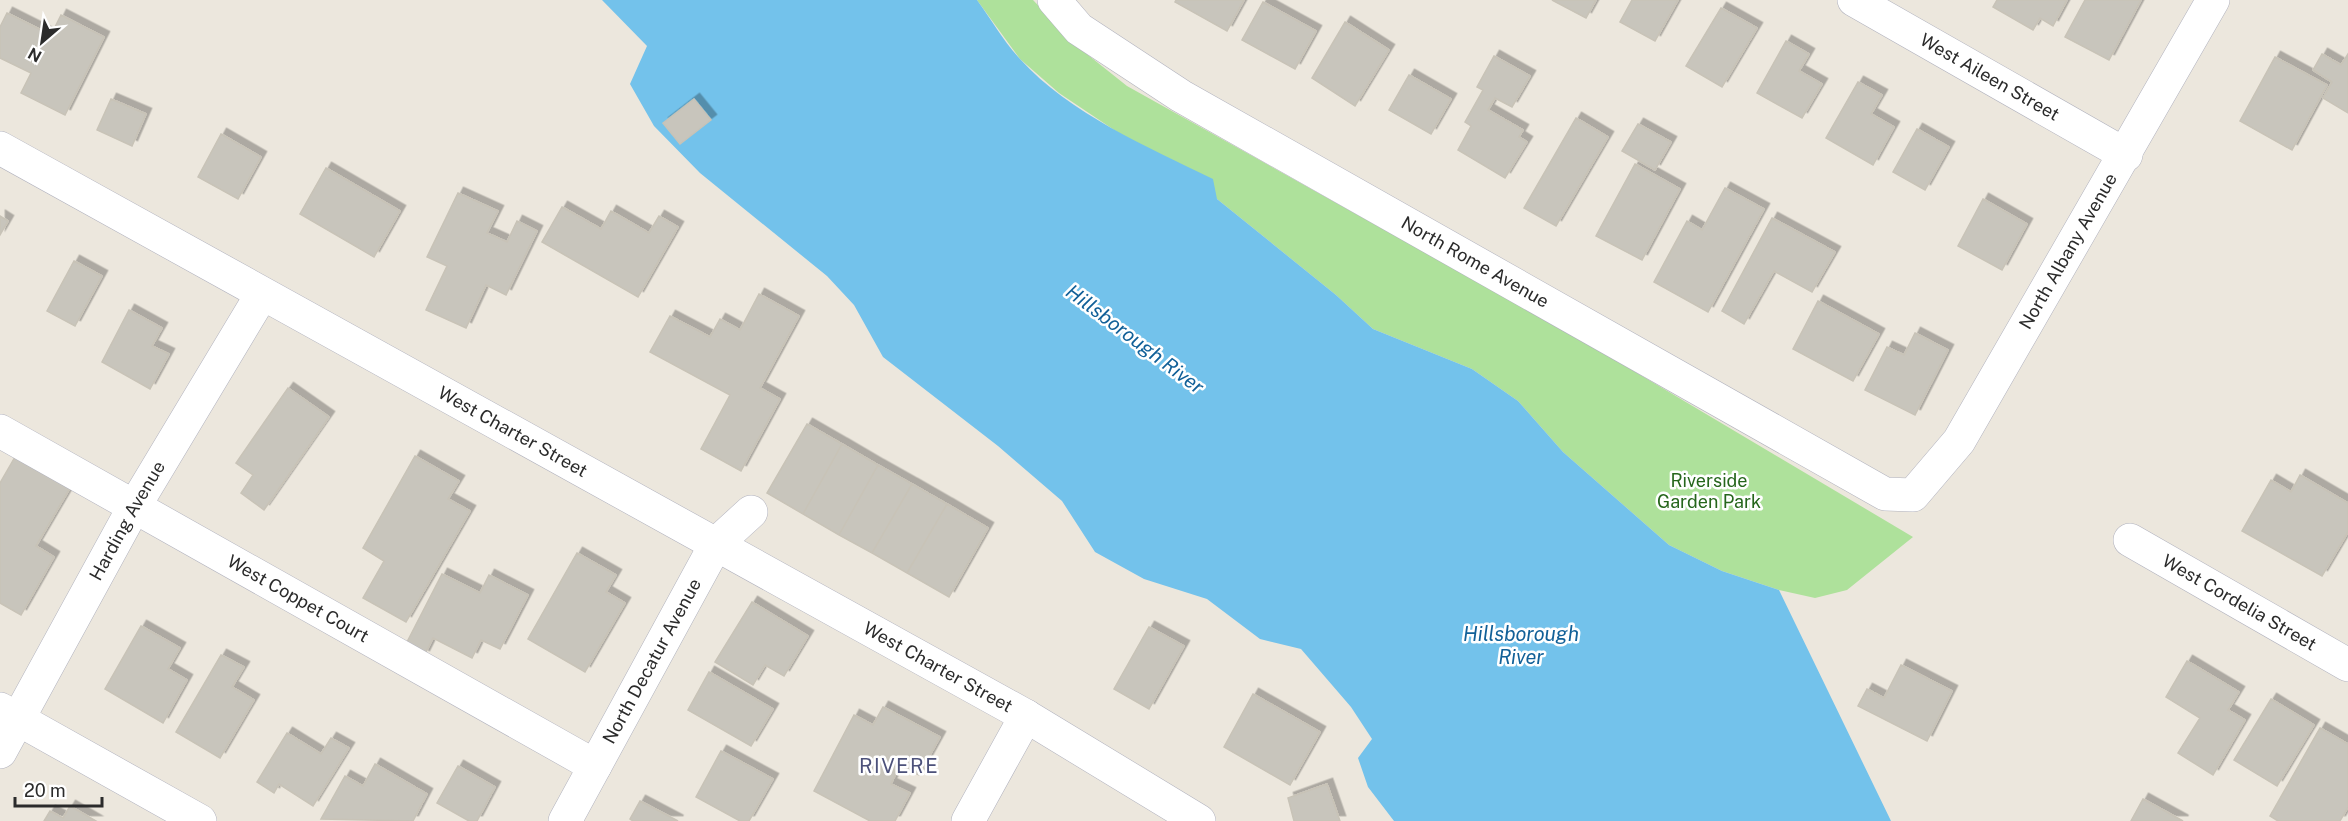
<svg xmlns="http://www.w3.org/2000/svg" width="2348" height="821" font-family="'Public Sans',sans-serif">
<defs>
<filter id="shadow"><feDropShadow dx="5.5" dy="-5.5" stdDeviation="0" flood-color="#0004"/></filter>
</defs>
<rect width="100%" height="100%" fill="#ece7dd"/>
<!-- green -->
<path fill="#aee19b" d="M977 0H1033L1078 47 1127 86 1585 342 1913 537 1847 590 1815 598 1779 590 1722 571 1669 545 1563 452 1518 401 1472 369 1373 329 1336 295 1217 199 1059 93 1020 59Z"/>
<!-- water -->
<path fill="#73c2eb" d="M602 0H977C991 19 1004 42 1020 59 1070 114 1148 147 1213 179L1217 199 1336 295 1373 329 1472 369 1518 401 1563 452 1669 545 1722 571 1779 590 1891 821H1394L1368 787 1358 758 1372 739 1351 707 1301 649 1260 639 1207 599 1144 579 1095 552 1062 501 998 446 883 357 854 305 827 276 700 173 654 126 630 84 647 46Z"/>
<!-- building -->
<path fill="#c8c5bc" stroke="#c8c3b7" stroke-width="1.5" filter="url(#shadow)" d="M1176 0H1244L1227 31 1175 2Z
M1552 0H1596L1586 18Z
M1632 0H1678L1655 41 1620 22Z
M1997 0H2067L2053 26 2040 18 2033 30 1993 7Z
M2085 0H2141L2109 60 2065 37Z
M1263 2 1316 31 1295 69 1242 40Z
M1721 8 1757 28 1722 87 1686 66Z
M7 13 51 35 61 15 104 37 65 115 21 93 31 73 0 58V27Z
M1345 22 1389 50 1355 106 1312 78Z
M1786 41 1809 54 1799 71 1822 84 1802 118 1757 93Z
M2322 54 2341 65 2348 54V113L2323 98 2332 82 2313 70Z
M1494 56 1530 76 1512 107 1495 98 1488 110 1523 130 1519 137 1527 142 1505 178 1458 150 1471 126 1465 122 1483 90 1477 87Z
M2275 57 2327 85 2292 150 2240 121Z
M1409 75 1451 99 1431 134 1389 110Z
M1858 82 1882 95 1871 114 1894 127 1873 165 1826 138Z
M111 99 146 114 132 146 97 130Z
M694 99 711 120 680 144 663 123Z
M1576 118 1608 137 1556 226 1524 208Z
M1638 124 1671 142 1655 170 1622 151Z
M1917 129 1949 147 1925 190 1893 172Z
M221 134 261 157 238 199 198 177Z
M1635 164 1680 189 1642 260 1596 236Z
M326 168 400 211 374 257 300 214Z
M1725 188 1764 209 1708 312 1654 282 1687 221 1702 230Z
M458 193 498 211 487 233 507 242 517 221 537 231 506 295 486 285 466 328 426 310 447 266 427 257Z
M1983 199 2027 224 2002 270 1958 246Z
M562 207 601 229 611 211 649 233 659 216 678 227 638 297 542 242Z
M0 216 8 221 0 235Z
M1772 218 1835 252 1812 292 1774 271 1744 324 1722 311Z
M74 261 102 276 75 326 47 311Z
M759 294 799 316 760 388 780 399 741 471 701 449 730 395 650 352 670 316 710 337 720 319 740 330Z
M1818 301 1879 334 1853 381 1793 349Z
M129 310 162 328 152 346 169 354 150 389 102 362Z
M1915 333 1948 350 1915 415 1865 390 1887 347 1904 355Z
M288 388 329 417 264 510 241 493 253 475 236 463Z
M807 424 842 444 803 514 767 493Z
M842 444 878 465 839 535 803 514Z
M415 456 459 481 448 499 470 511 406 622 363 598 384 561 363 548Z
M15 457 70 488 36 546 54 557 21 615 0 603V483Z
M878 465 912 484 872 553 839 535Z
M2300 475 2348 503V532L2322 576 2242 531 2271 480 2291 492Z
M912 484 947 504 907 573 872 553Z
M947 504 988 528 949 597 907 573Z
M577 553 616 575 606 592 625 603 585 672 528 639Z
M442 574 480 593 489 575 528 595 500 649 481 640 472 658 433 638 424 656 405 646Z
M752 602 808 636 784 676 765 665 753 685 715 662Z
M141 626 180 648 168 669 187 680 163 723 105 689Z
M1149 627 1184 646 1149 709 1114 689Z
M221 655 244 667 232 687 254 700 220 758 176 732Z
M2187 661 2239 692 2228 710 2245 720 2213 775 2178 753 2200 718 2166 697Z
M1901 665 1952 691 1927 741 1858 706 1867 689 1884 698Z
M709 672 773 709 751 746 688 710Z
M1253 694 1320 732 1290 785 1224 747Z
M2271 699 2314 725 2277 786 2234 760Z
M883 707 940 737 919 775 900 765 891 784 910 793 895 821H870L814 791 854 715 873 725Z
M2320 728 2348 744V807L2340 821H2278L2270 816Z
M287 733 321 754 331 738 349 748 313 806 279 784 274 793 257 782Z
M721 751 773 779 749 821H740L696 797Z
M375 764 427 794 413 821 321 819 345 776 363 786Z
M458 766 495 787 477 821H469L437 803Z
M1327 784 1340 821H1294L1288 798Z
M2143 799 2183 821H2131Z
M640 801 678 821H633L630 819Z
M70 806 96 821H44L50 811 63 818Z"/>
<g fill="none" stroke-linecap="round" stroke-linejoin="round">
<defs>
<g id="minor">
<path id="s1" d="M1054 0 1079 29 1181 96 1885 494 1913 495 1959 441 2213 0"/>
<path id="s2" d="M1854 0 2126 155"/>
<path id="s3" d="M0 148 1026 716 1199 821"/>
<path id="s4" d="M0 431 595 766"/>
<path id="s5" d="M2130 540 2348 665"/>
<path d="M0 709 200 821"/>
<path id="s6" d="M0 752 134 507 262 294"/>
<path id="s7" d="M565 821 716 544 751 512"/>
<path d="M968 821 1026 716"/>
</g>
</defs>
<!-- minor casing -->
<use href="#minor" stroke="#b1b2be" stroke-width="34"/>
<!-- minor -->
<use href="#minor" stroke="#fff" stroke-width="33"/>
</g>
<g text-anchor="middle" stroke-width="5" stroke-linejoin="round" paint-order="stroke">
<!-- street labels -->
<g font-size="18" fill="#2b2b2b" stroke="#fff">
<text dy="6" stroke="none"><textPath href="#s2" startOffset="156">West Aileen Street</textPath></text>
<text dy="6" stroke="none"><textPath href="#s1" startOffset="1287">North Albany Avenue</textPath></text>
<text dy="6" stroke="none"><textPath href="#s1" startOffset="498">North Rome Avenue</textPath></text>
<text dy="6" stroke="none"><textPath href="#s3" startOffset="586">West Charter Street</textPath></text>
<text dy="6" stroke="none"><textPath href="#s6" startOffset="264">Harding Avenue</textPath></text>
<text dy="6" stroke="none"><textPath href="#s4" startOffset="342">West Coppet Court</textPath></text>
<text dy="6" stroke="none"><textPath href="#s5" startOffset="126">West Cordelia Street</textPath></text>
<text dy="6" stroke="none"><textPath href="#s7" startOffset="182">North Decatur Avenue</textPath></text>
<text dy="6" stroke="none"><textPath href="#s3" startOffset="1072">West Charter Street</textPath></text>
</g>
<!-- park labels -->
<g font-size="18" fill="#26661c" stroke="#fff">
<text x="1709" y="487">Riverside<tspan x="1709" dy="21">Garden Park</tspan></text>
</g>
<!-- water labels -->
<g font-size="20" font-style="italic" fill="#116098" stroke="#fff">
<text transform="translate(1135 339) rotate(37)" y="7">Hillsborough River</text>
<text x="1521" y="641">Hillsborough<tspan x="1521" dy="23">River</tspan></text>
</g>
<!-- neighbourhood labels -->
<g font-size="20" letter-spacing="1.5" fill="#4c517a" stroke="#fff">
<text x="899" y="773">RIVERE</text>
</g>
</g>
<!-- north arrow -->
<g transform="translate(42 42) rotate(209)" stroke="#ffffff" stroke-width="4.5" paint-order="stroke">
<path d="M0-4.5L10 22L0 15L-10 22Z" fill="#2b2b2b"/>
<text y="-9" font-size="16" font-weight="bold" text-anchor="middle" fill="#2b2b2b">N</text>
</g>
<!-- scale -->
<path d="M15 797v9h87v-9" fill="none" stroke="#2b2b2b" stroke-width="3"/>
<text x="24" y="797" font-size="18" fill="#2b2b2b" stroke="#ffffff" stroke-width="4.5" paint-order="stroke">20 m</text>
</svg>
